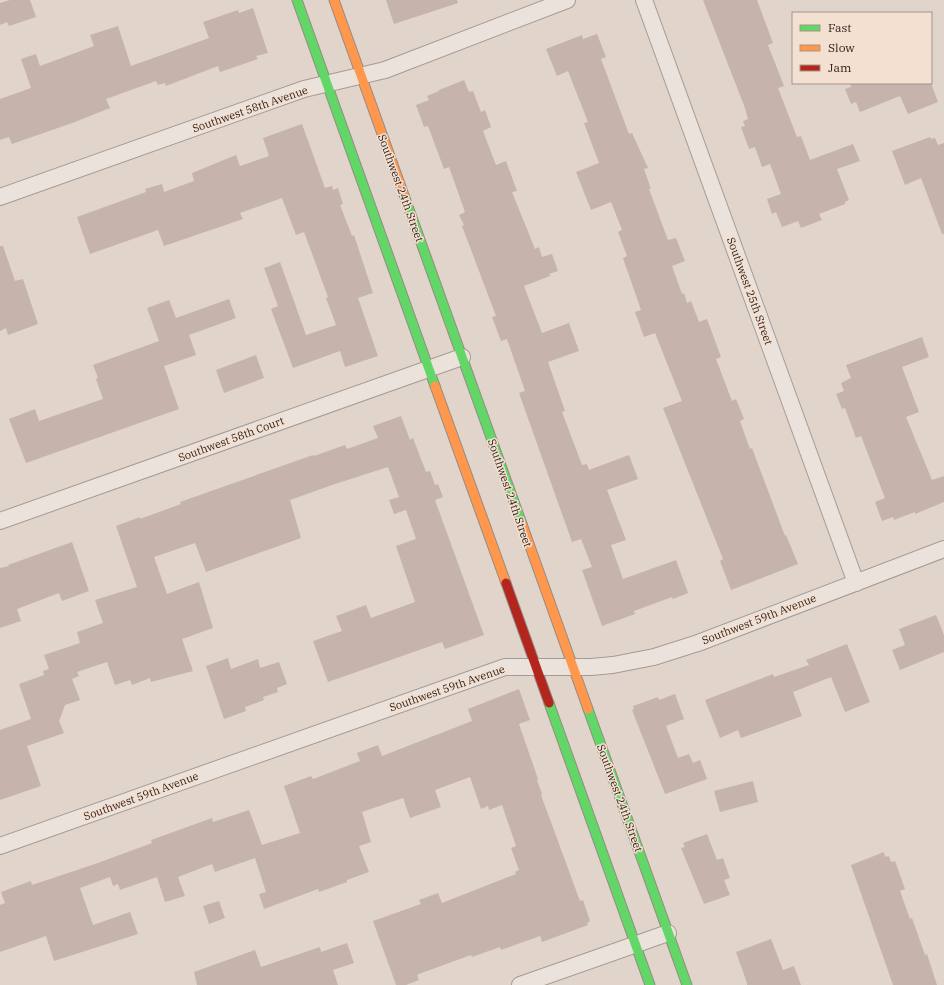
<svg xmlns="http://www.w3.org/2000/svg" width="944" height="985" font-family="'IBM Plex Serif',serif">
<rect width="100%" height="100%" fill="#e1d5cb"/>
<!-- building -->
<path fill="#c5b3ac" d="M10 0H30L36 17 9 26 7 22 0 25V3Z
M386 0H457L458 3 394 24Z
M703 0H757L773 43 768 45 784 86 778 88 797 137 801 136 810 160 853 144 860 161 837 169 849 200 845 202V204L819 214 822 220 801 228 798 221 782 227 776 212 772 214 767 199 781 194 770 164 762 167 755 147 749 149 741 127 745 126 743 121 748 119 745 108Z
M253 8 268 53 256 56 258 59 220 72 218 66 166 86 165 83 158 85 156 81 106 99 110 108 75 122 12 144 9 137 0 140V99L31 88 21 59 36 54 40 66 94 46 90 35 118 26 131 66 209 38 203 22 238 10 239 13Z
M597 34 606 57 601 59 629 134 632 133 648 168 644 169 651 189H649L668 240 676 238 685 261 672 266 682 294 684 293 687 303 691 301 699 322 707 319 721 357 716 359 732 401 736 399 744 419 740 421 750 449 752 448 785 536 786 535 798 564 731 590 720 561 723 559 663 408 682 401 655 333 644 337 635 312 641 310 623 258 627 256 618 232 622 230 611 202 591 210 576 172 599 163 584 123 588 122 568 71 557 76 546 49 582 35 583 39Z
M464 80 469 92 473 91 481 112 485 110 491 127 483 131 496 165 506 161 517 191 512 192 535 249 539 247 542 257 552 254 558 271 549 274 550 276 524 286 542 333 569 323 579 351 548 362 565 411 562 412 582 465 587 464 589 470 629 455 638 479 607 490 626 540 611 545 623 579 676 560 688 593 673 599 672 597 634 611 635 614 602 626 582 570 592 567 581 539 572 542 519 393 525 391 507 339 501 341 492 317 496 316 462 226 464 225 459 215 465 212 449 167 444 169 428 126 424 127 416 105 429 100 427 96 439 91V90Z
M850 83H931L938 102 908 114 900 96 860 112 856 102 851 104 845 89 851 87Z
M302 124 325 188 332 186 333 190 338 188 343 204 340 205 352 236 354 235 373 293 358 298 378 356 345 367 340 351 293 368 271 309 278 306 264 268 280 262 306 335 336 325 326 298 328 297 304 232 296 235 282 198 240 213 243 219 164 246 158 230 90 254 77 217 146 192 145 189 162 184 164 192 194 181 192 173 236 155 240 166 269 156 263 138Z
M930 137 931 139 935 138 938 145 944 143V234H942L921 178 905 185 892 151Z
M0 246H3L15 281 23 279 38 324 8 335 6 328 0 331Z
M229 299 236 318 189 335 196 355 164 366 179 409 26 463 9 419 35 409 39 421 103 399 96 379 98 378 93 365 159 341 147 308 169 300 176 318Z
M922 337 929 357 902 367 919 412 906 417 932 480 944 476V502L915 514V512L894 520 893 517 882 521 875 502 885 498 861 436 856 438 845 408 842 409 836 394 844 391 841 383 851 378 846 365Z
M256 355 264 378 224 393 216 370Z
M401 416 410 440 413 438 426 472 430 471 435 485 438 484 443 497 435 500 484 635 445 649 442 642 328 682 313 641 342 631 336 616 366 605 371 618 415 602 396 546 416 539 406 510 394 514 389 500 399 497 388 467 335 484 290 500 301 538 206 572 195 543 154 557 167 594 199 582 213 628 182 639 193 671 151 682 150 678 132 685 130 680 115 685 107 662 77 672 79 676 72 679 80 700 65 705 59 721 64 733 27 746 41 786 0 800V730L31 719 19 684 44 675 43 671 49 669 44 655 80 643 77 632 103 623 95 600 137 587 116 526 140 517V519L181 504 180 502 313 455 314 456 345 445 347 449 378 438 373 426Z
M72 542 89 591 62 601 59 593 17 609 21 621 0 628V568L9 566 8 565Z
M936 615 944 635V652L900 670 892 650 905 645 899 629Z
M847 644 870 702 845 712 831 677 793 692 802 716 741 738 738 730 720 738 705 700 773 674 774 677 809 665 806 660Z
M228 658 231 669 258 659 260 668 279 662 287 684 277 688 278 692 263 697 264 700 245 707 246 711 224 719 206 666Z
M519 689 530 720 519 724 538 779 537 780 542 794 541 795 580 901 583 900 590 921 587 923 588 925 542 942 540 936 501 950 500 947 472 957 471 955 419 974 417 975 419 980 406 985H396L373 921 421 904 419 900 438 893 442 903 516 874 515 872 519 870 511 848 516 846 502 805 489 810 488 806 481 809 470 777 435 790 441 807 410 818 403 798 362 812 371 842 359 846 369 872 347 880V882L319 892 318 889 264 909 259 894 266 892 255 858 215 872 212 864 178 877 185 896 165 902 157 877 120 890 118 884 113 886 110 877 80 888 93 925 130 912 138 934 54 961 46 936 0 952V905L5 903 1 892 31 881 32 885 95 864 152 843 151 840 212 818 213 822 249 810 262 845 300 833 284 786 311 776 313 779 360 761 357 753 378 745 382 756 472 721 468 709Z
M675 694 684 719 666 726 678 758 689 754 693 763 700 760 707 779 665 794 632 710 634 709 633 706 658 697 659 700Z
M753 781 758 802 720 812 714 791Z
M707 834 717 860 723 858 730 878 724 880 730 895 704 904 681 848 685 847 683 843Z
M884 852 885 857 889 856 891 862 895 861 905 889 900 891 910 919 912 918 925 955 927 954 937 985H893L851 865Z
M219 901 225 918 209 924 203 906Z
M771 939 783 970 794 966 801 985H747V983L736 952Z
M347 943 354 963 333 970 338 985H197L194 972 255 950 261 967 320 947 321 952Z"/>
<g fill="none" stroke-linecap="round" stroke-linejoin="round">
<defs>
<path id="street" d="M644 0 856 583
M0 197 304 89 385 70 567 0
M0 521 462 357
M0 846 505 667H591L613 665 654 657 698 643 944 549
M520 985 668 933"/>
<path id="fast" d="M297 0 435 386
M405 198 522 524
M549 703 650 985
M588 709 687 985"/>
<path id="slow" d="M334 0 405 198
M435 386 506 583
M522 524 588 709"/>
<path id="jam" d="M506 583 549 703"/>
</defs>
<!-- street casing -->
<use href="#street" stroke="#a69b94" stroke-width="18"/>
<!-- fast casing -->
<use href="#fast" stroke="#968b84" stroke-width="11"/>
<!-- slow casing -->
<use href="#slow" stroke="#968b84" stroke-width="11"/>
<!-- jam casing -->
<use href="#jam" stroke="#968b84" stroke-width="11"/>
<!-- street -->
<use href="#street" stroke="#eae2db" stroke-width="16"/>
<!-- fast -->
<use href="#fast" stroke="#63d668" stroke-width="9"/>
<!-- slow -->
<use href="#slow" stroke="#ff974d" stroke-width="9"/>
<!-- jam -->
<use href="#jam" stroke="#b3261e" stroke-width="9"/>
</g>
<g text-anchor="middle" stroke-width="3" stroke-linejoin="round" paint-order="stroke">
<!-- street labels -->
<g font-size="11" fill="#33231d" stroke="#f3e0d0">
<text transform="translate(250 109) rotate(-19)" y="4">Southwest 58th Avenue</text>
<text transform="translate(401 188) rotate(70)" y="4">Southwest 24th Street</text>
<text transform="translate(750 291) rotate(70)" y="4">Southwest 25th Street</text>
<text transform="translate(231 439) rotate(-20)" y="4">Southwest 58th Court</text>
<text transform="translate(510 493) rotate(71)" y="4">Southwest 24th Street</text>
<text transform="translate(759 619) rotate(-21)" y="4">Southwest 59th Avenue</text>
<text transform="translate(447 688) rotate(-19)" y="4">Southwest 59th Avenue</text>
<text transform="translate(141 796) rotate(-20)" y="4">Southwest 59th Avenue</text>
<text transform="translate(620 798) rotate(70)" y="4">Southwest 24th Street</text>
</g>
</g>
<!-- legend -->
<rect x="792" y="12" width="140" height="72" fill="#f3e0d0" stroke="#a69488"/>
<rect x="800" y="25" width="20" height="6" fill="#63d668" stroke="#a69488"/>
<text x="828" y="32" font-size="12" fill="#33231d">Fast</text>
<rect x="800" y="45" width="20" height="6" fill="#ff974d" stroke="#a69488"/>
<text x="828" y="52" font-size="12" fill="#33231d">Slow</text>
<rect x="800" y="65" width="20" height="6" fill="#b3261e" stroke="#a69488"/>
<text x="828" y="72" font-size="12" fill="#33231d">Jam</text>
</svg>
